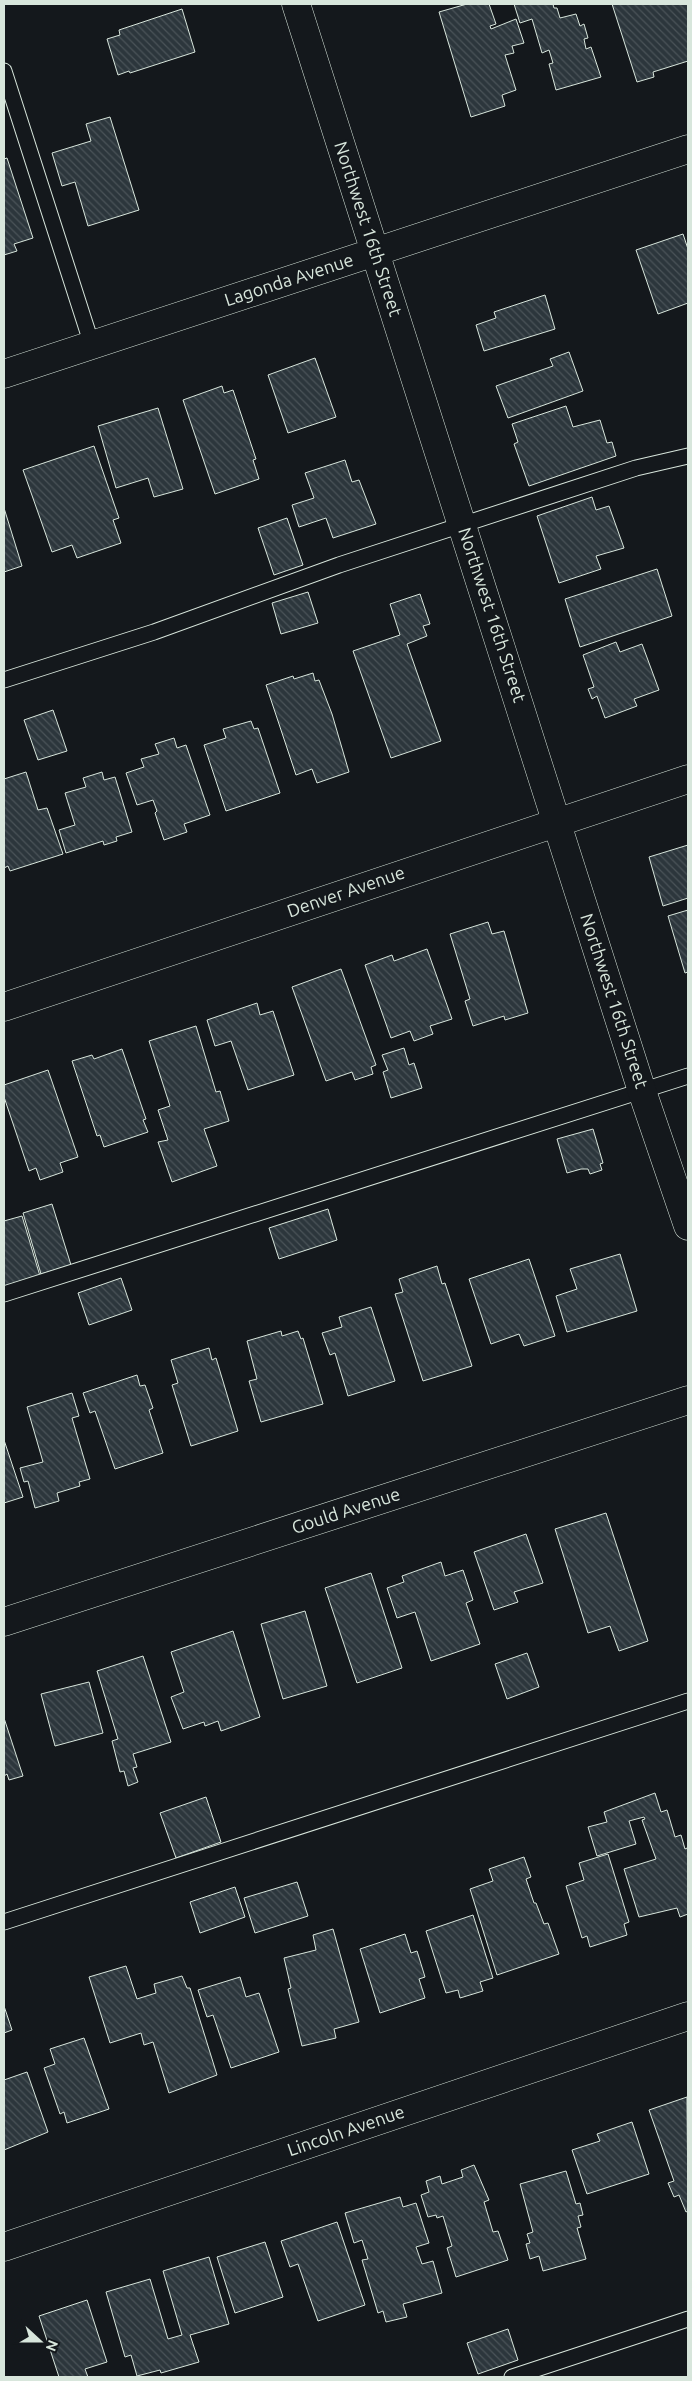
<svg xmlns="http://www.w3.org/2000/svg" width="692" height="2381" font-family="Ubuntu,sans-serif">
<defs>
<pattern id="building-back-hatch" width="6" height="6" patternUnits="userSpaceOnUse" patternTransform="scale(1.25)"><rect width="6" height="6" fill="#2c363c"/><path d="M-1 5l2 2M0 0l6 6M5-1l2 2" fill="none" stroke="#4a5358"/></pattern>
</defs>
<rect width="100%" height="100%" fill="#14181c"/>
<!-- building -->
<path fill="url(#building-back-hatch)" stroke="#d8e6dc" d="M467 4H489L496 24 490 26 491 29 516 19 524 43 512 46 514 53 505 55 516 90 502 95 505 106 471 117 439 12Z
M514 4H553L554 8H557L560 18 576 14 580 26 584 24 588 38 584 39 586 49 591 47 601 77 556 90 549 64 553 63 549 50 542 53 532 19 520 23Z
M612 4H688V61L653 72 654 77 637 82Z
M182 9 195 52 130 73 129 71 118 75 107 39 120 35 119 30Z
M110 117 139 210 88 226 75 182 62 186 52 153 91 141 86 124Z
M7 158 33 238 14 244 17 251 4 255V159Z
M683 234 688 249V303L658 314 636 250Z
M545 295 555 329 484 351 476 325 496 318 494 312Z
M569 352 583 391 508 418 496 386 553 366 550 359Z
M315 358 336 417 288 433 268 375Z
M222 386 224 393 233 390 256 459 253 460 259 479 215 494 183 400Z
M566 406 573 427 600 420 607 443 612 442 616 456 529 486 514 444 518 442 512 424Z
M158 408 183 489 154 497 148 478 116 488 98 426Z
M94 446 119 518 113 520 121 543 77 558 72 545 52 552 23 470Z
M345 460 352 482 359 480 376 524 333 538 326 518 299 527 292 505 314 498 305 473Z
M592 497 596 510 609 506 624 548 596 556 601 569 559 583 537 516Z
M4 508 22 566 4 572Z
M287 518 303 565 274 575 258 528Z
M657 569 672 616 580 647 565 599Z
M308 592 318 623 281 634 272 603Z
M420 594 430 624 423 626 427 636 407 644 441 741 391 758 353 651 400 635 390 604Z
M616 642 620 652 642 644 659 690 634 699 637 706 605 718 597 696 592 699 588 689 594 687 583 655Z
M313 673 315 681 319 680 332 714 349 772 317 783 312 769 296 775 266 685 293 676 294 679Z
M53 710 67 751 38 760 24 720Z
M251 721 254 729 258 728 280 793 226 811 204 745 226 738 223 729Z
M174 738 177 748 186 745 210 815 184 824 187 832 164 840 155 813 157 811 153 800 137 805 126 773 144 767 141 759 159 754 155 744Z
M26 772 38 810 47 808 63 854 10 871 8 866 4 868V777V779Z
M102 772 104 780 115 777 132 832 116 837 117 841 104 845 103 841 66 853 59 830 75 825 65 793 86 787 83 778Z
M688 845V898L663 906 649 857Z
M688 910V972L685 973 668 916Z
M488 922 492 934 504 931 528 1013 505 1020 504 1016 473 1026 465 1001 470 999 450 934Z
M427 949 452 1019 430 1026 433 1034 414 1041 410 1031 391 1038 365 965 392 955 394 961Z
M341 969 376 1065 371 1067 373 1074 355 1080 352 1072 326 1081 292 987Z
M257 1003 260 1015 273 1011 294 1075 248 1090 231 1041 215 1046 207 1020Z
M196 1026 216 1092 220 1091 229 1121 204 1129 217 1166 172 1182 158 1142 168 1140 158 1110 170 1106 149 1041Z
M404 1048 409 1065 414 1063 422 1088 391 1098 383 1072 388 1070 382 1055Z
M122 1049 146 1119 143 1120 148 1132 104 1147 100 1135 97 1136 72 1061 92 1055 94 1059Z
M48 1070 78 1157 60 1163 63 1172 40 1180 36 1168 29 1171 4 1097V1085Z
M593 1129 603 1163 600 1164 602 1170 590 1174 588 1169H581L567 1173 557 1139Z
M52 1204 71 1265 41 1274 23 1213Z
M328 1209 337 1240 279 1259 269 1228Z
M22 1216 40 1276 4 1286V1221Z
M620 1254 637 1311 567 1332 556 1296 577 1289 570 1269Z
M529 1259 555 1336 524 1346 519 1334 491 1344 469 1279Z
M437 1266 442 1284 445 1283 472 1366 423 1381 395 1294 403 1292 399 1279Z
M121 1278 132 1310 89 1325 78 1293Z
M371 1307 395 1381 348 1396 335 1353 330 1355 322 1333 342 1327 339 1317Z
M281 1331 282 1336 298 1331 301 1339 303 1338 323 1404 261 1422 249 1381 257 1379 247 1341Z
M209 1348 212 1360 216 1358 238 1431 191 1446 172 1385 178 1383 171 1360Z
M137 1375 140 1386 145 1385 153 1408 149 1410 163 1453 115 1469 95 1411 90 1413 83 1393Z
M72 1393 79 1416 72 1418 90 1479 79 1482 80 1486 57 1493 59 1501 35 1508 28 1481 24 1482 20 1468 43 1462 27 1407Z
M4 1440 23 1497 4 1503Z
M606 1513 648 1641 619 1651 610 1626 588 1633 555 1529Z
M526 1534 543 1583 514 1592 518 1602 494 1610 474 1552Z
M441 1562 445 1576 463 1570 473 1600 466 1603 480 1644 431 1661 415 1612 397 1618 387 1588 404 1582 402 1576Z
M371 1573 402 1668 357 1683 325 1588Z
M305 1611 327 1686 283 1699 261 1624Z
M233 1631 260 1717 221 1731 218 1721 205 1726 204 1722 183 1729 171 1697 184 1692 171 1652Z
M527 1653 539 1687 507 1699 495 1664Z
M143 1656 171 1742 133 1754 137 1767 133 1768 138 1782 128 1786 124 1771 120 1772 112 1741 118 1739 97 1671Z
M89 1682 103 1733 55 1746 41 1694Z
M4 1718 23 1776 9 1780 7 1774 4 1776Z
M655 1793 661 1812 667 1810 675 1837 681 1835 685 1849 687 1848 688 1851V1914L680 1917 677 1908 639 1917 624 1869 656 1859 642 1820 645 1819 644 1817 629 1821 636 1844 597 1856 588 1827 607 1822 604 1812Z
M206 1797 221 1842 176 1858 160 1813Z
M608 1854 629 1922 624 1924 627 1935 590 1947 587 1936 582 1938 566 1886 584 1880 579 1863Z
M524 1857 531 1877 526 1879 534 1903H536L544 1924 548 1923 559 1954 497 1975 470 1889 493 1881 489 1869Z
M297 1882 308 1916 255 1933 244 1898Z
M235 1887 245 1917 200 1933 190 1902Z
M473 1915 493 1978 480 1982 483 1991 460 1998 458 1990 446 1993 426 1931Z
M333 1929 359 2022 334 2029 336 2038 302 2046 288 1989 291 1988 284 1958 316 1950 313 1935Z
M405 1934 411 1953 417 1951 425 1977 419 1979 425 1998 380 2013 360 1949Z
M126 1966 137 1999 156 1993 154 1984 182 1976 187 1988H190L217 2075 169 2093 153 2042 144 2045 141 2033 110 2043 89 1977Z
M240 1977 246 1997 259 1993 279 2052 231 2068 213 2015 207 2017 198 1990Z
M4 2006 12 2030 4 2033Z
M84 2038 109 2109 67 2123 64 2112 60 2114 44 2068 55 2064 50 2049Z
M27 2072 48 2132 4 2150V2080Z
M687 2097 688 2211 686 2212 679 2195 674 2197 668 2183 674 2181 649 2110Z
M632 2122 649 2174 587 2194 572 2150 600 2141 597 2134Z
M474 2165 489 2200 484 2202 493 2232 498 2231 508 2260 456 2277 447 2248 452 2246 443 2216 437 2218 436 2215 428 2217 421 2195 429 2192 426 2181 440 2176 442 2184 463 2177 461 2170Z
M566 2171 576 2204 580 2203 583 2215 578 2216 581 2227 577 2228 586 2259 543 2271 539 2256 530 2259 526 2244 530 2243 527 2234 533 2232 520 2184Z
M400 2197 403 2207 416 2203 429 2243 416 2247 422 2264 433 2261 442 2293 403 2304 407 2317 386 2322 383 2311 378 2313 362 2260 368 2259 362 2240 354 2243 345 2213Z
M337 2222 365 2305 318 2321 298 2264 290 2267 281 2241Z
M265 2242 283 2297 235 2313 217 2257Z
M209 2257 229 2324 190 2335 199 2362 161 2373 160 2370 137 2376 131 2355 125 2357 106 2292 150 2279 168 2339 182 2335 163 2271Z
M87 2300 107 2362 85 2369 88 2377H59L39 2316Z
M508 2329 518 2360 478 2374 467 2343Z"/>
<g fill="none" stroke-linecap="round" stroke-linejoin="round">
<defs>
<path id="service" d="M4 71 92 345
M4 680 154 632 339 565 636 468 688 456
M4 1294 688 1076
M4 1922 688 1701
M512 2377 688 2319"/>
<path id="minor" d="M296 4 642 1091 688 1226
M4 374 688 149
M4 1007 688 779
M4 1622 688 1400
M4 2247 688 2016"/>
</defs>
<!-- service casing -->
<use href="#service" stroke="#d8e6dc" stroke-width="17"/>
<!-- minor casing -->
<use href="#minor" stroke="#d8e6dc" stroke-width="29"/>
<!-- service -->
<use href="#service" stroke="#14181c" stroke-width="15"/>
<!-- minor -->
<use href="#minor" stroke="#14181c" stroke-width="28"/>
</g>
<g text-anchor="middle" stroke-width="4" stroke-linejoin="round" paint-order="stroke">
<!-- street labels -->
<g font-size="18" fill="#d8e6dc" stroke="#14181c">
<text transform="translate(368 229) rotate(72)" y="6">Northwest 16th Street</text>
<text transform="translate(289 280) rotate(-18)" y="6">Lagonda Avenue</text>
<text transform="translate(492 615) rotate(72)" y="6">Northwest 16th Street</text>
<text transform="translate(346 892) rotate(-19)" y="6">Denver Avenue</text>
<text transform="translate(614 1001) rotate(72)" y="6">Northwest 16th Street</text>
<text transform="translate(346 1511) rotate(-18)" y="6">Gould Avenue</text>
<text transform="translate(346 2131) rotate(-19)" y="6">Lincoln Avenue</text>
</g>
</g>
<!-- border -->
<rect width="692" height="2381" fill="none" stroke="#d8e6dc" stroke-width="10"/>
<!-- north arrow -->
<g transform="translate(40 2341) rotate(111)" stroke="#14181c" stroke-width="4" paint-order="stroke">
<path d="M0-4L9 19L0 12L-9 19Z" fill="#d8e6dc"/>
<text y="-8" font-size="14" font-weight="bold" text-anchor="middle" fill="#d8e6dc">N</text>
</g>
</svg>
